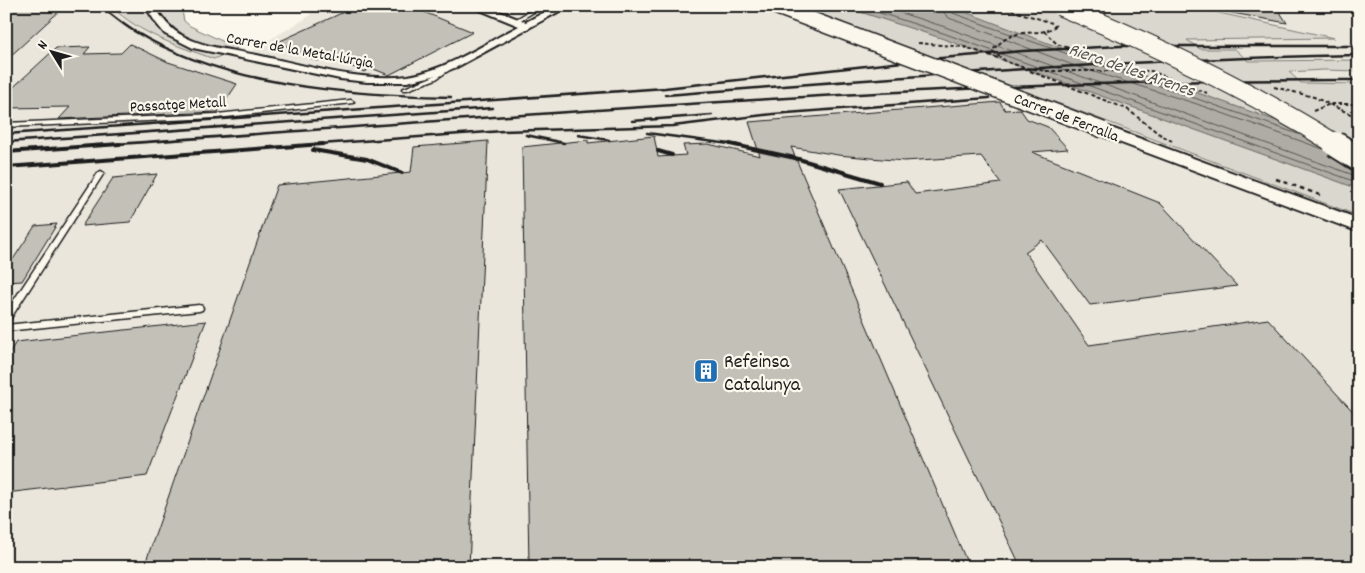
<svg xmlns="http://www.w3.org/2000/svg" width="1365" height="573" font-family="Dekko,sans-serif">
<rect width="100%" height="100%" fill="#fbf7ec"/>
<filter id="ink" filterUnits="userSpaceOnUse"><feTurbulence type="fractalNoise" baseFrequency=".02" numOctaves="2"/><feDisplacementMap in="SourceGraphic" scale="10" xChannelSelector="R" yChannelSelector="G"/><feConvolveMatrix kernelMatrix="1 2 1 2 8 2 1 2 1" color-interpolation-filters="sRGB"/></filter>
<g filter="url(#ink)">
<!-- built -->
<path fill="#eae6dc" d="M6 6H110L123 18 214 59 237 48 251 51 308 17 315 6H798L1359 216V567H6Z
M1187 6H1359V60L1248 61 1235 49H1200L1186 39 1331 38Z
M1323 70 1359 71V84L1301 83 1288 72Z"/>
<!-- green -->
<path fill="#dad7ce" stroke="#7b7a75" d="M110 6H181L184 21 190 26 237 48 214 59C173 44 144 36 110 6Z
M798 6H842L941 38 1359 189V216Z
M949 6H1187L1334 38 1187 40 1200 49H1235L1248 61 1359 60V71L1323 70 1289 72 1301 83 1359 84V150L1198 93 1082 56Z"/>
<!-- water -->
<path fill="#afaca5" stroke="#74726e" d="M842 6H949L1082 56 1198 93 1359 150V189L941 38Z"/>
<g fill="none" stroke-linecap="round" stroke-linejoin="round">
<!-- shore -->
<path stroke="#575653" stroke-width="1" d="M858 6 943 33 1359 183
M879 6 945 27 1359 177
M943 6 944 13 949 18 1078 67 1194 103 1323 149
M949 6 953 13 996 29 1298 134"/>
</g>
<!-- building -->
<path fill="#c3c0b8" stroke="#1c1c1c" d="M6 6H65L6 60Z
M357 6H409L473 32 389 75 371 68 364 72 328 56 317 61 278 42Z
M1227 6H1276L1287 23 1227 12Z
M130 44 168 62 237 84 218 112 59 119 70 107 6 108V94L56 48 90 47 84 54 121 53Z
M1000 102 1005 110 1020 109 1027 119 1048 127 1068 149 1032 152 1160 203 1237 286 1090 305 1042 240 1025 252 1089 345 1268 319 1359 418V558L1314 567H1021L839 189 907 182 915 194 1001 183 981 156 904 161 838 155 791 147 969 567H529L522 147 588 140V143L654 136 658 157 686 155 683 145 708 144 760 156 749 122Z
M488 141 469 567H144L277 185 411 172 414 147Z
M157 174 130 222 82 226 113 178Z
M57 224 22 281 6 282V270L35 226Z
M206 321 147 476 6 493V358L16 342Z"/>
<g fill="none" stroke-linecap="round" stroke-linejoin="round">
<defs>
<path id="lane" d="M538 6H544L517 22 513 21Z
M449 66 451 67V69L436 79 407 90H403L402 89 432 77Z
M351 100 354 102 353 103 217 118 6 127V123L217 114Z
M101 171 104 173 9 321 6 322V312L98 173Z
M199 305 202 306 203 308 202 310 199 311 6 331V325Z"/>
<path id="street" d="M145 6H155C162 19 170 29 183 36 205 48 233 50 257 55 305 65 358 82 408 76 447 70 484 44 519 26L470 6H485L526 22 556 6H569L457 67 433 76 407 82H367L340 79 193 48 165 34 156 23Z"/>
<path id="secondary" d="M1103 125 1359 219V232L1097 134 1095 130 1097 126Z"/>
<path id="highway" d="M1078 6H1100L1105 11 1103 15C1094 17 1083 14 1078 6Z"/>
</defs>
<!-- lane casing -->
<use href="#lane" stroke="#1c1c1c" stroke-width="3"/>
<!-- street casing -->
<use href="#street" stroke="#1c1c1c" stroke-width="4"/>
<!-- secondary casing -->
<use href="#secondary" stroke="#1c1c1c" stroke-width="4"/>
<!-- highway casing -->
<use href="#highway" stroke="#1c1c1c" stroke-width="4"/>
<!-- path-far1 -->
<path stroke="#1c1c1c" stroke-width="2" stroke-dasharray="4 2.5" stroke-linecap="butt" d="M999 6 1052 23
M1354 6 1357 9 1355 15
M1056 25C1045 36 1028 30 1014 35 1005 38 998 44 992 51L1007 62 1026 68 1046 71H1151L1207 93
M1044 31 1057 44 1133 69
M918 43 964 47 998 58
M1030 71 1127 109 1158 133 1172 141
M1274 87 1314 97 1359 118
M1313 111 1330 104H1359"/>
<!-- path -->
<path stroke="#1c1c1c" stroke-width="2.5" stroke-dasharray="4.5 4" stroke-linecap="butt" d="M1276 179 1320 195"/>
<!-- lane -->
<use href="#lane" fill="#fbf7ec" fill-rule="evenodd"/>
<!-- street -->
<use href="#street" fill="#fbf7ec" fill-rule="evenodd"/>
<!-- secondary -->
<use href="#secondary" fill="#fbf7ec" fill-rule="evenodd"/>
<!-- highway -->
<use href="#highway" fill="#fbf7ec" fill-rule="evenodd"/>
<!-- rail-far1 -->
<path stroke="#1c1c1c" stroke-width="2.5" d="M100 6C111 14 122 24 134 31 224 86 347 95 451 97
M665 95C897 77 1126 59 1359 55
M632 121 712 115
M647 133 737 145
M6 134 665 88 930 59 1023 51 1121 46H1359
M526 135 564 143
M578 135 609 140
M6 142 493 108
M102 145C521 116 939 79 1359 80
M306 145 503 131 673 126 773 114 989 98"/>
<!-- rail -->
<path stroke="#1c1c1c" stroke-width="4" d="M730 144 795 158 880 183
M313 150 367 159 402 173
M658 151 672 155
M6 152 120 144
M6 167 323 144"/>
<defs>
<path id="secondary-bridge" d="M775 6 1103 130"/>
<path id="highway-bridge-far1" d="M1060 6C1156 45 1249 90 1337 145"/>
<path id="highway-bridge" d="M1335 144 1359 159"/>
</defs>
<!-- secondary-bridge casing -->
<use href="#secondary-bridge" stroke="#1c1c1c" stroke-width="18" stroke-linecap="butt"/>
<!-- highway-bridge-far1 casing -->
<use href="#highway-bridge-far1" stroke="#1c1c1c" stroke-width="21" stroke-linecap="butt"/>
<!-- highway-bridge casing -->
<use href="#highway-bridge" stroke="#1c1c1c" stroke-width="28" stroke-linecap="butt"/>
<!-- secondary-bridge -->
<use href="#secondary-bridge" stroke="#fbf7ec" stroke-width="15"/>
<!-- highway-bridge-far1 -->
<use href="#highway-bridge-far1" stroke="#fbf7ec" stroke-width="19"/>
<!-- highway-bridge -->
<use href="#highway-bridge" stroke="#fbf7ec" stroke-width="24"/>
</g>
</g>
<!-- icons -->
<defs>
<symbol id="building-square" viewBox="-11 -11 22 22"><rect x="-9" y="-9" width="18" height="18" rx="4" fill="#1f6fb2" stroke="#fbf7ec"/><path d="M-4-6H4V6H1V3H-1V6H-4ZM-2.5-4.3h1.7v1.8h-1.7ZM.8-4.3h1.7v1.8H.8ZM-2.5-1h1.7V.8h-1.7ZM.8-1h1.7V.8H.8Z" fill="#fff"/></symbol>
</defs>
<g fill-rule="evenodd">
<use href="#building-square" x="692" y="357" width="28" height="28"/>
</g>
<g text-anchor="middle" stroke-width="4.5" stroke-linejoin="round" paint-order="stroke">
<!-- far-street labels -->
<g font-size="16" fill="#1c1c1c" stroke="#fbf7ec">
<text transform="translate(300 49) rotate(10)" y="6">Carrer de la Metal·lúrgia</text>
<text transform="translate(178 103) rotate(-3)" y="6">Passatge Metall</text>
<text transform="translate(1067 116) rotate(21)" y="6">Carrer de Ferralla</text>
</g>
<!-- far-water labels -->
<g font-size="18" font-style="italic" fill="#575653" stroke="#fbf7ec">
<text transform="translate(1132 69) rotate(19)" y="6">Riera de les Arenes</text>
</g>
<!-- poi labels -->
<g font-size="20" fill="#1c1c1c" stroke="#fbf7ec" text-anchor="start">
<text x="724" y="367">Refeinsa<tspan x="724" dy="23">Catalunya</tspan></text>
</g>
</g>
<!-- margin -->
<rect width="1365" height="573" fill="none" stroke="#fbf7ec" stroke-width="25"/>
<rect x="12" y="12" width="1340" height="548" fill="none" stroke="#1c1c1c" stroke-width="2" filter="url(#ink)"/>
<!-- north arrow -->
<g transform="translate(52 52) rotate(307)" stroke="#fbf7ec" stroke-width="4" paint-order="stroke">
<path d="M0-4L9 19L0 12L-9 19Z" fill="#1c1c1c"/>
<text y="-8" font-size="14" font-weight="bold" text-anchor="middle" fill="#1c1c1c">N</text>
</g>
</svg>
